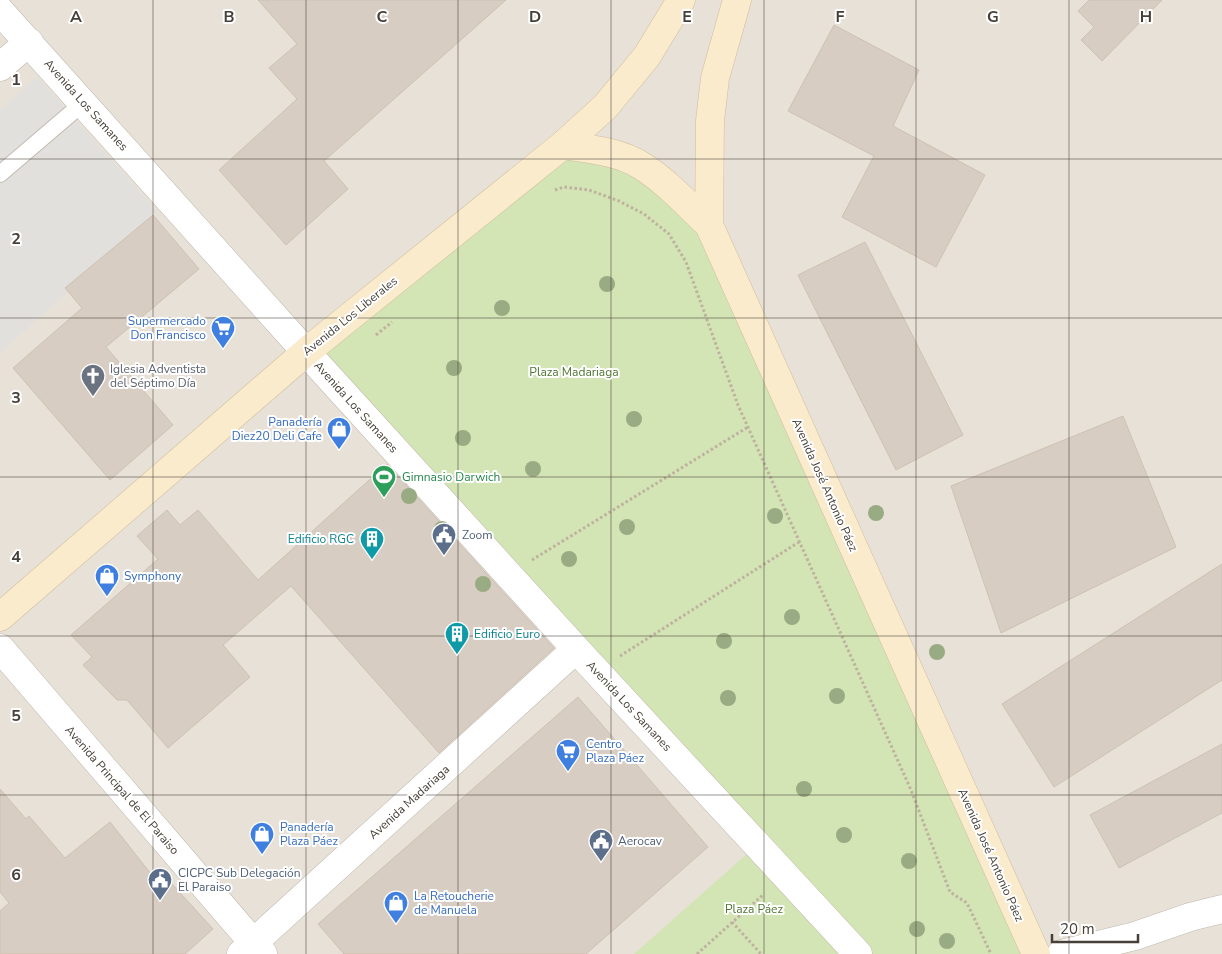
<svg xmlns="http://www.w3.org/2000/svg" width="1222" height="954" font-family="'Nunito Sans',sans-serif">
<rect width="100%" height="100%" fill="#f3efe9"/>
<!-- residential -->
<path fill="#e7e1d8" d="M0 0H1222V954H0Z"/>
<!-- green -->
<path fill="#d3e4b5" d="M563 145 641 165 709 225 1036 954H634L757 845 306 352Z"/>
<!-- parking -->
<path fill="#e2e0dd" d="M37 77 157 211 0 353V111Z"/>
<!-- building -->
<path fill="#d7cdc2" stroke="#cec1b3" d="M258 0H506L324 161 348 189 286 245 219 170 297 99 269 68 297 44Z
M1089 0H1162L1102 61 1081 40 1094 27 1078 11Z
M834 25 919 70 893 126 985 175 936 267 842 217 874 156 788 111Z
M153 215 199 269 106 347 173 425 110 480 13 368 82 308 65 288Z
M865 242 963 435 896 470 798 275Z
M1123 416 1176 547 1001 633 951 486Z
M387 464 554 648 439 753 291 586 223 645 250 677 168 748 127 700H117L83 665 92 657 71 635 158 559 137 536 167 510 180 525 198 510 258 580Z
M1222 564V680L1054 787 1002 704Z
M578 697 708 847 586 954H344L318 924Z
M1222 744V813L1119 868 1090 815Z
M0 789 26 819 29 816 65 858 110 822 155 879 162 873 213 929 185 954H0V911L9 903 0 892Z"/>
<g fill="none" stroke-linecap="round" stroke-linejoin="round">
<defs>
<path id="service" d="M0 174 83 103"/>
<path id="minor" d="M0 11 306 352 586 660 858 954
M0 67 29 42
M0 648 263 954
M241 954 576 649
M1061 954 1135 936 1190 917 1222 909"/>
<path id="secondary" d="M737 0 715 78 710 121 709 225 1036 954
M563 145C589 149 619 151 642 166 667 182 687 204 709 225
M0 617 306 352 563 145 605 107 647 56 681 0"/>
</defs>
<!-- service casing -->
<use href="#service" stroke="#c1b9af" stroke-width="18"/>
<!-- minor casing -->
<use href="#minor" stroke="#c1b9af" stroke-width="29"/>
<!-- secondary casing -->
<use href="#secondary" stroke="#cfbe9c" stroke-width="29"/>
<!-- path -->
<path stroke="#bfb19f" stroke-width="3" stroke-dasharray="2.5 2.5" stroke-linecap="butt" d="M555 190 564 187 589 190 619 201 644 214 669 234 686 262 738 405 911 790 950 892 967 903 991 954
M376 335 392 322
M532 560 748 427
M620 656 799 542
M732 922 761 954
M697 954 764 894"/>
<!-- service -->
<use href="#service" stroke="#fff" stroke-width="16"/>
<!-- minor -->
<use href="#minor" stroke="#fff" stroke-width="28"/>
<!-- secondary -->
<use href="#secondary" stroke="#faebcc" stroke-width="28"/>
</g>
<!-- trees -->
<g fill="#99ab83">
<circle cx="607" cy="284" r="8"/>
<circle cx="502" cy="308" r="8"/>
<circle cx="454" cy="368" r="8"/>
<circle cx="634" cy="419" r="8"/>
<circle cx="463" cy="438" r="8"/>
<circle cx="533" cy="469" r="8"/>
<circle cx="409" cy="496" r="8"/>
<circle cx="876" cy="513" r="8"/>
<circle cx="775" cy="516" r="8"/>
<circle cx="627" cy="527" r="8"/>
<circle cx="442" cy="529" r="8"/>
<circle cx="569" cy="559" r="8"/>
<circle cx="483" cy="584" r="8"/>
<circle cx="792" cy="617" r="8"/>
<circle cx="724" cy="641" r="8"/>
<circle cx="937" cy="652" r="8"/>
<circle cx="837" cy="696" r="8"/>
<circle cx="728" cy="698" r="8"/>
<circle cx="804" cy="789" r="8"/>
<circle cx="844" cy="835" r="8"/>
<circle cx="909" cy="861" r="8"/>
<circle cx="917" cy="929" r="8"/>
<circle cx="947" cy="941" r="8"/>
</g>
<!-- grid -->
<path fill="none" stroke="#464038" stroke-width="1" stroke-opacity="0.55" d="M153 0V954M306 0V954M458 0V954M611 0V954M764 0V954M916 0V954M1069 0V954M0 159H1222M0 318H1222M0 477H1222M0 636H1222M0 795H1222"/>
<!-- icons -->
<defs>
<symbol id="supermarket-pin" viewBox="-11 -11 22 30"><path d="M0 17L-7.5 6A9.5 9.5 0 1 1 7.5 6Z" fill="#3f7fe0" stroke="#fff"/><path d="M-6-5.5h2.5l.6 2H6L4.5 2H-2.5L-4.4-4H-6ZM-1.5 3.2a1.3 1.3 0 1 0 .1 0ZM3 3.2a1.3 1.3 0 1 0 .1 0Z" fill="#fff"/></symbol>
<symbol id="church-pin" viewBox="-11 -11 22 30"><path d="M0 17L-7.5 6A9.5 9.5 0 1 1 7.5 6Z" fill="#6b7280" stroke="#fff"/><path d="M-1.2-6h2.4v3.5h3.3v2.4h-3.3V6h-2.4V-.1h-3.3v-2.4h3.3Z" fill="#fff"/></symbol>
<symbol id="shop-pin" viewBox="-11 -11 22 30"><path d="M0 17L-7.5 6A9.5 9.5 0 1 1 7.5 6Z" fill="#3f7fe0" stroke="#fff"/><path d="M-5-2.5h2.3a2.7 3.5 0 0 1 5.4 0H5L5.5 6h-11ZM-1.5-2.5h3a1.5 2.3 0 0 0-3 0Z" fill="#fff"/></symbol>
<symbol id="stadium-pin" viewBox="-11 -11 22 30"><path d="M0 17L-7.5 6A9.5 9.5 0 1 1 7.5 6Z" fill="#2e9e5b" stroke="#fff"/><path d="M0-5a6.5 5 0 1 0 0 10a6.5 5 0 1 0 0-10ZM-3.5-1.8h7v3.6h-7Z" fill="#fff"/></symbol>
<symbol id="civic-pin" viewBox="-11 -11 22 30"><path d="M0 17L-7.5 6A9.5 9.5 0 1 1 7.5 6Z" fill="#5c6f8a" stroke="#fff"/><path d="M-.6-6.5H3V-4.5H.6V-3L4-1V1h2V6H-6V1h2V-1L-.6-3ZM-1.2 2.5V6h2.4V2.5Z" fill="#fff"/></symbol>
<symbol id="building-pin" viewBox="-11 -11 22 30"><path d="M0 17L-7.5 6A9.5 9.5 0 1 1 7.5 6Z" fill="#0f9aa8" stroke="#fff"/><path d="M-4-6H4V6H1V3H-1V6H-4ZM-2.5-4.3h1.7v1.8h-1.7ZM.8-4.3h1.7v1.8H.8ZM-2.5-1h1.7V.8h-1.7ZM.8-1h1.7V.8H.8Z" fill="#fff"/></symbol>
</defs>
<g fill-rule="evenodd">
<use href="#supermarket-pin" x="209" y="314" width="28" height="38"/>
<use href="#church-pin" x="79" y="362" width="28" height="38"/>
<use href="#shop-pin" x="325" y="415" width="28" height="38"/>
<use href="#stadium-pin" x="370" y="463" width="28" height="38"/>
<use href="#civic-pin" x="430" y="521" width="28" height="38"/>
<use href="#building-pin" x="358" y="525" width="28" height="38"/>
<use href="#shop-pin" x="93" y="562" width="28" height="38"/>
<use href="#building-pin" x="443" y="620" width="28" height="38"/>
<use href="#supermarket-pin" x="554" y="737" width="28" height="38"/>
<use href="#shop-pin" x="248" y="820" width="28" height="38"/>
<use href="#civic-pin" x="587" y="827" width="28" height="38"/>
<use href="#civic-pin" x="146" y="866" width="28" height="38"/>
<use href="#shop-pin" x="382" y="889" width="28" height="38"/>
</g>
<g text-anchor="middle" stroke-width="4" stroke-linejoin="round" paint-order="stroke">
<!-- street labels -->
<g font-size="12" fill="#464038" stroke="#fff">
<text transform="translate(86 105) rotate(48)" y="4">Avenida Los Samanes</text>
<text transform="translate(350 316) rotate(-39)" y="4">Avenida Los Liberales</text>
<text transform="translate(356 407) rotate(48)" y="4">Avenida Los Samanes</text>
<text transform="translate(825 485) rotate(66)" y="4">Avenida José Antonio Páez</text>
<text transform="translate(629 706) rotate(47)" y="4">Avenida Los Samanes</text>
<text transform="translate(122 790) rotate(49)" y="4">Avenida Principal de El Paraiso</text>
<text transform="translate(409 802) rotate(-42)" y="4">Avenida Madariaga</text>
<text transform="translate(991 855) rotate(66)" y="4">Avenida José Antonio Páez</text>
</g>
<!-- shop labels -->
<g font-size="12" fill="#366cbe" stroke="#fff" text-anchor="start">
<text x="206" y="325" text-anchor="end">Supermercado<tspan x="206" dy="14">Don Francisco</tspan></text>
<text x="322" y="426" text-anchor="end">Panadería<tspan x="322" dy="14">Diez20 Deli Cafe</tspan></text>
<text x="124" y="580">Symphony</text>
<text x="586" y="748">Centro<tspan x="586" dy="14">Plaza Páez</tspan></text>
<text x="280" y="831">Panadería<tspan x="280" dy="14">Plaza Páez</tspan></text>
<text x="414" y="900">La Retoucherie<tspan x="414" dy="14">de Manuela</tspan></text>
</g>
<!-- worship labels -->
<g font-size="12" fill="#5b616d" stroke="#fff" text-anchor="start">
<text x="110" y="373">Iglesia Adventista<tspan x="110" dy="14">del Séptimo Día</tspan></text>
</g>
<!-- park labels -->
<g font-size="12" fill="#4f7430" stroke="#fff">
<text x="574" y="376">Plaza Madariaga</text>
<text x="754" y="913">Plaza Páez</text>
</g>
<!-- leisure labels -->
<g font-size="12" fill="#27864d" stroke="#fff" text-anchor="start">
<text x="402" y="481">Gimnasio Darwich</text>
</g>
<!-- service labels -->
<g font-size="12" fill="#4e5e75" stroke="#fff" text-anchor="start">
<text x="462" y="539">Zoom</text>
<text x="618" y="845">Aerocav</text>
<text x="178" y="877">CICPC Sub Delegación<tspan x="178" dy="14">El Paraiso</tspan></text>
</g>
<!-- culture labels -->
<g font-size="12" fill="#0d838f" stroke="#fff" text-anchor="end">
<text x="354" y="543">Edificio RGC</text>
<text x="474" y="638" text-anchor="start">Edificio Euro</text>
</g>
</g>
<g font-size="16" text-anchor="middle" font-weight="bold" fill="#464038" stroke="#fff" stroke-width="4" stroke-linejoin="round" paint-order="stroke">
<text x="76" y="22">A</text>
<text x="229" y="22">B</text>
<text x="382" y="22">C</text>
<text x="535" y="22">D</text>
<text x="687" y="22">E</text>
<text x="840" y="22">F</text>
<text x="993" y="22">G</text>
<text x="1146" y="22">H</text>
<text x="16" y="85">1</text>
<text x="16" y="244">2</text>
<text x="16" y="403">3</text>
<text x="16" y="562">4</text>
<text x="16" y="721">5</text>
<text x="16" y="880">6</text>
</g>
<!-- scale -->
<path d="M1052 934v8h86v-8" fill="none" stroke="#464038" stroke-width="2.5"/>
<text x="1060" y="934" font-size="15" fill="#464038" stroke="#ffffff" stroke-width="4" paint-order="stroke">20 m</text>
</svg>
